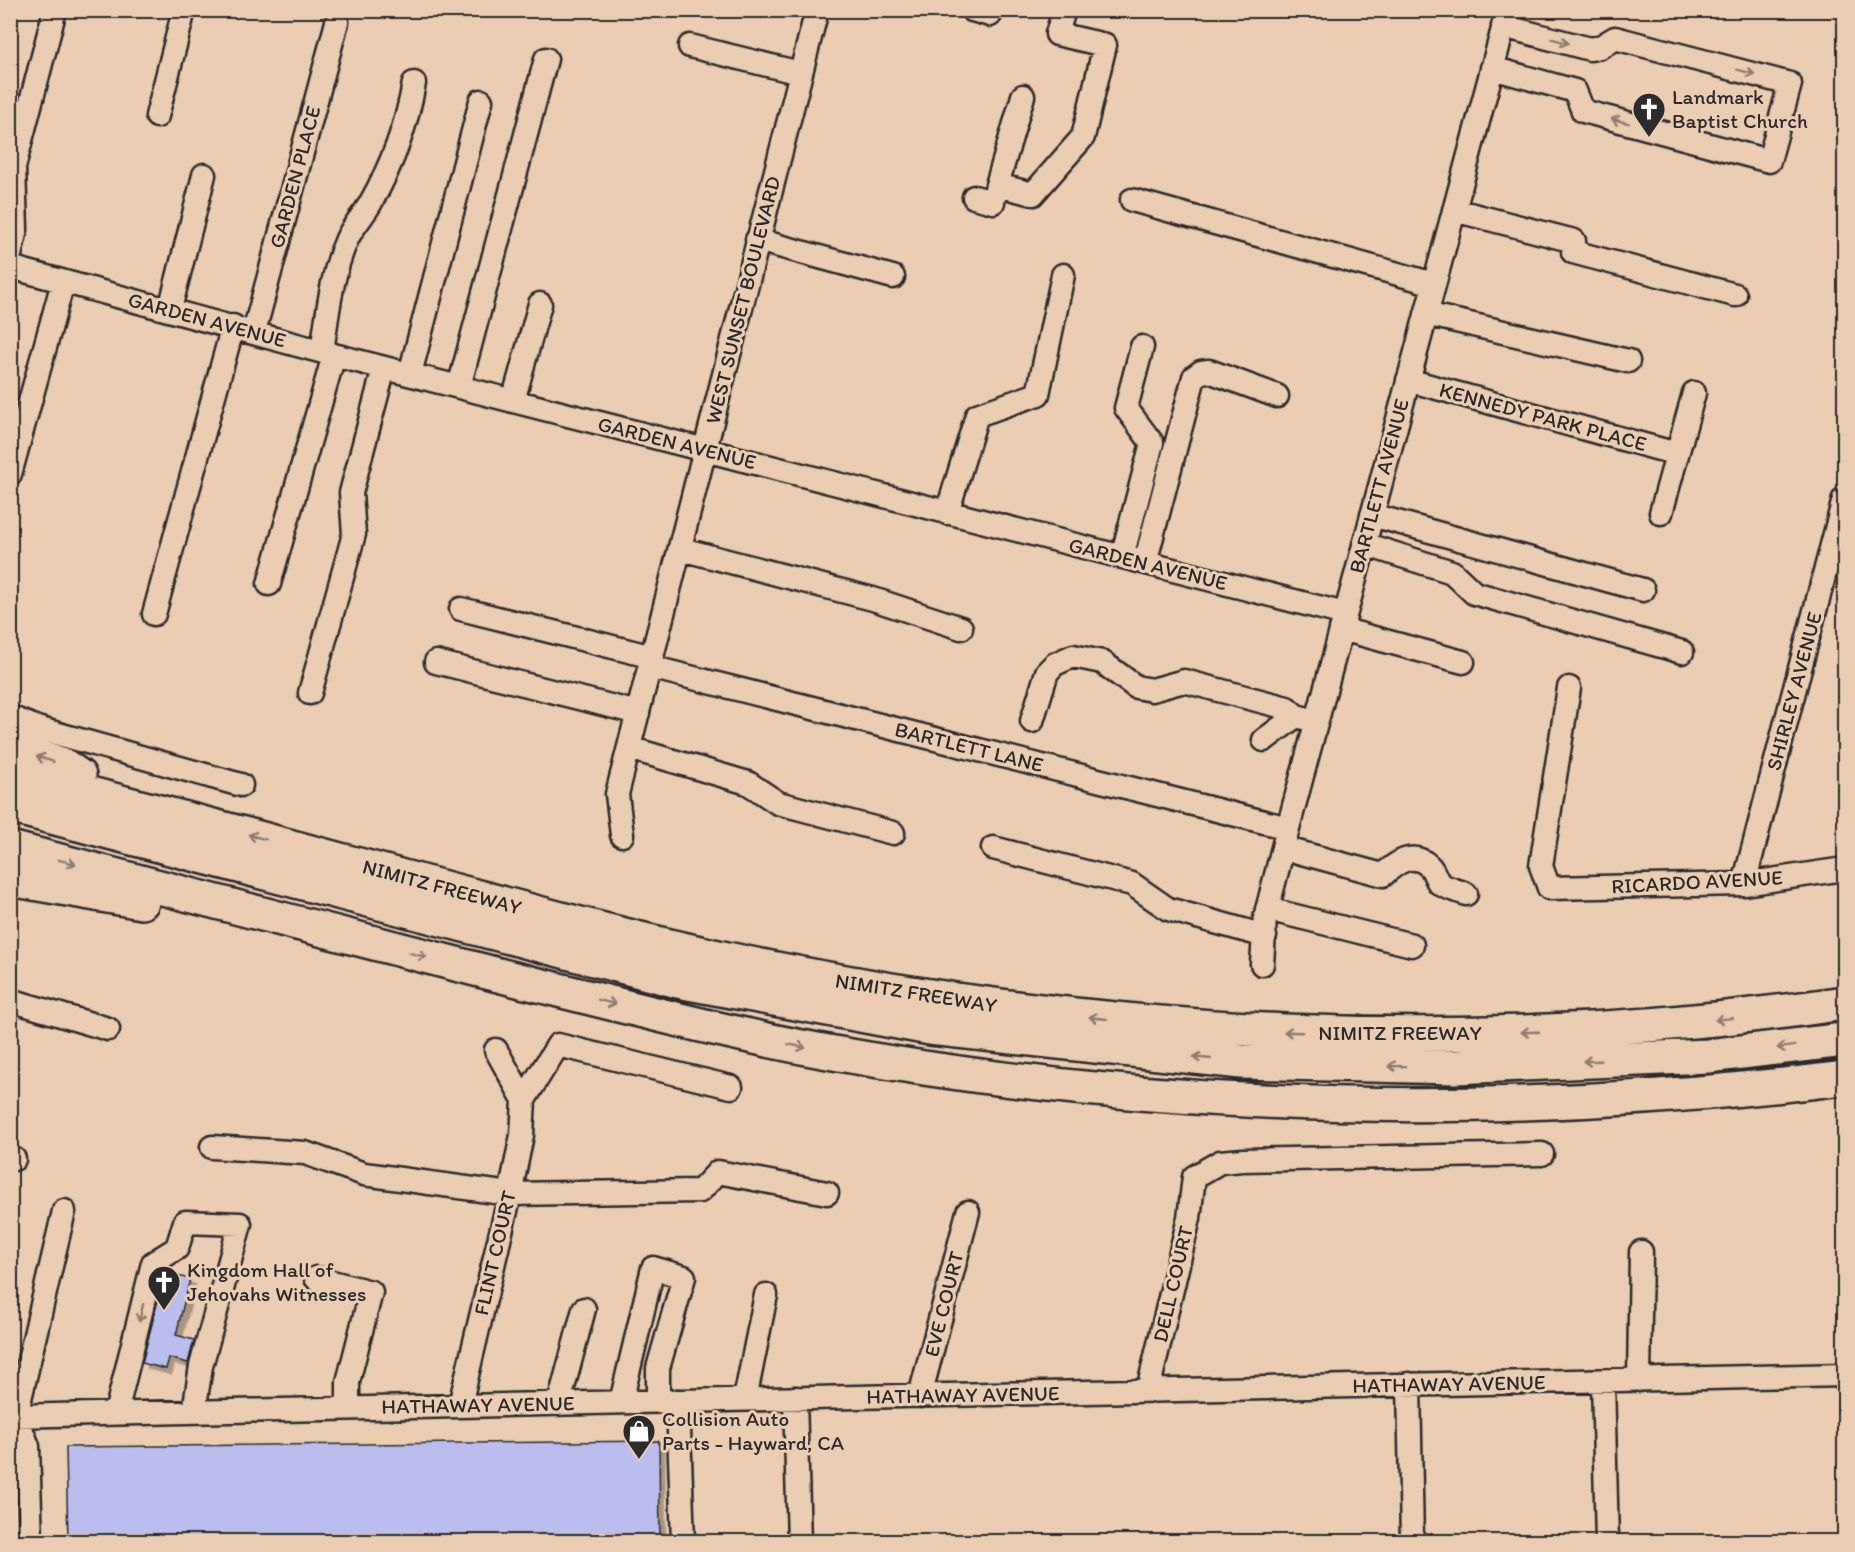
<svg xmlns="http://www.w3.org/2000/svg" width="1855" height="1552" font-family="Itim,sans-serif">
<defs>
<filter id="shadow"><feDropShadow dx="5.5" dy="5.5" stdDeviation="0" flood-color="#0004"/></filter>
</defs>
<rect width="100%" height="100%" fill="#ebcdb2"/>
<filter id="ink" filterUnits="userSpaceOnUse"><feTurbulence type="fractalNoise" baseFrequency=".0167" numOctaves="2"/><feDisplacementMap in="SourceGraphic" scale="12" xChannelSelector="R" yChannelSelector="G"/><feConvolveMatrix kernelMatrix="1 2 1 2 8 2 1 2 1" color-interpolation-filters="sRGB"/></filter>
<g filter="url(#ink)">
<!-- building -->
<path fill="#bbbdef" stroke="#2b2b2b" stroke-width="1.5" filter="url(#shadow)" d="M165 1273 190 1279 176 1335 194 1340 188 1363 169 1358 166 1369 142 1363Z
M659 1441 660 1542H68L66 1447Z"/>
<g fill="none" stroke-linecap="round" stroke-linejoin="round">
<defs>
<path id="minor" d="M972 10 990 15
M690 46 800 73
M1492 68 1575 91 1583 111 1769 161 1790 84 1615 38 1600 47 1590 49 1503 26
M1023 96 997 185 1033 194 1083 137 1105 45 1057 34 1064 10
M157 116 184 10
M974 197 993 202 997 185
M1132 200 1434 284
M1454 210 1574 241 1573 252 1735 295
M757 240 893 277
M10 255 16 229 14 167 55 10
M10 267 334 355 1345 614
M170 309 204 175
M1426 314 1628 361
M254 332 337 22
M322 351C328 313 331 275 347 239 353 226 363 216 370 204 391 167 407 124 414 83
M410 374 481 101
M1408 380 1677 454
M459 387 546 59
M513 401 540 304
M10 474 63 282
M947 513 977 415 1038 394 1063 275
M1661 513 1694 393
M1372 515 1643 590
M1364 544 1452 572 1474 593 1682 652
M681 549 873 599 961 628
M1122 557 1152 443 1126 408 1142 347
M1145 563 1194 377 1201 372 1209 371 1277 396
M269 584 334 355
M461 609 653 657
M154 614 233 326
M1341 629 1463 662
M436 662 638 713
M650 667 1288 828
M1569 688 1541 866 1549 888 1744 884 1844 869
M310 693 354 534 351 493 384 368
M10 717 37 728 241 785
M1032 721 1047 672 1055 664 1073 656 1102 662 1136 687 1152 690 1184 681 1287 708 1296 716 1316 721
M1264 740 1296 716
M629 748 748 783 778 803 893 833
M622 835 617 794 817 10
M993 848 1132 884 1168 909 1265 936
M1283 848 1383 875C1396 863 1413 850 1429 866 1434 870 1435 878 1439 883 1445 888 1459 891 1466 894
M1744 884 1844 499
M1267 909 1412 945
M1262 964 1265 918 1288 828 1508 10
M10 1000 108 1029
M496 1050 524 1100
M212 1147 305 1153 364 1174 510 1194 700 1191 718 1172 827 1193
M10 1158 14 1159
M316 1278 371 1292 348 1382V1408
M1639 1380 1641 1252
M1603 1381 1607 1542
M1409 1384 1412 1542
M1148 1390 1189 1218 1194 1177 1220 1162 1243 1160 1542 1154
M920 1396 968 1212
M795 1398 799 1542
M745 1399 766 1295
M678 1401 683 1542
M621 1402 653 1268 684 1277 658 1368V1401
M559 1403 584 1309
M460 1405 510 1194 522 1135 524 1100 558 1045 731 1087
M116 1413 153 1263 177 1248 185 1222 240 1224 201 1366 194 1412
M10 1416 1844 1375
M31 1542 28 1446 16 1416 64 1211"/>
<path id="highway" d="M10 746 63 765 79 776
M10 773C147 808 282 844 418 881 521 908 623 937 727 959 1094 1037 1473 1058 1844 1003
M10 806 678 981 930 1028 1241 1062 1455 1067 1708 1056 1844 1040
M10 848C180 892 348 937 518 980 621 1005 724 1033 828 1052 1162 1113 1508 1120 1844 1078
M10 879 142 902"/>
</defs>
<!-- minor casing -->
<use href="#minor" stroke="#2b2b2b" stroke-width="27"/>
<!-- highway casing -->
<use href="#highway" stroke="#2b2b2b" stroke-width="38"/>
<!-- minor -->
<use href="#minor" stroke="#ebcdb2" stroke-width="22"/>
<!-- highway -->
<use href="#highway" stroke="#ebcdb2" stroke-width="33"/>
</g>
<!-- one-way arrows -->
<defs><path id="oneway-shaft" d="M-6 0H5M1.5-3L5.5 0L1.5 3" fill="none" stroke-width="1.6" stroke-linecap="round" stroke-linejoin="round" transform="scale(1.5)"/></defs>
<g stroke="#8b7c6e">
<use href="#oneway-shaft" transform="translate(1560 41) rotate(15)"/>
<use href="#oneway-shaft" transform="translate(1746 72) rotate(15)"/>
<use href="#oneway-shaft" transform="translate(1620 121) rotate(-165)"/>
<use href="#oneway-shaft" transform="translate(45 759) rotate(-161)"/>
<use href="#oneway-shaft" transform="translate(257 837) rotate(-165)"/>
<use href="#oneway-shaft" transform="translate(67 862) rotate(15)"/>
<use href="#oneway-shaft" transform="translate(418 955) rotate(14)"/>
<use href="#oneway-shaft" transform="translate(607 1002) rotate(14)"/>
<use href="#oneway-shaft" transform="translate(1098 1018) rotate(-174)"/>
<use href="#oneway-shaft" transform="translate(1724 1019) rotate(173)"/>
<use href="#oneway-shaft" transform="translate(1293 1032) rotate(-178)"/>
<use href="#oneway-shaft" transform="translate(1530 1032) rotate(178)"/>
<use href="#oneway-shaft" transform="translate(797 1046) rotate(12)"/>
<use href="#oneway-shaft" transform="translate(1786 1047) rotate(173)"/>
<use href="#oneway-shaft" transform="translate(1202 1058) rotate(-174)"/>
<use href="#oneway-shaft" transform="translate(1592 1061) rotate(178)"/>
<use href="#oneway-shaft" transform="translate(1397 1066) rotate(-179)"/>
<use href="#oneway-shaft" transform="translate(141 1313) rotate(104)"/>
</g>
</g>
<!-- icons -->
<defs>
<symbol id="church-pin" viewBox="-11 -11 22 30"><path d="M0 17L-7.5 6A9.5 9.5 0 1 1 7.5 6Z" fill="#2b2b2b" stroke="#ebcdb2"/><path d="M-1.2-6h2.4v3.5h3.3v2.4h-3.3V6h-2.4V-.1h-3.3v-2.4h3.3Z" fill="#fff"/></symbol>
<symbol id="shop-pin" viewBox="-11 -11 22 30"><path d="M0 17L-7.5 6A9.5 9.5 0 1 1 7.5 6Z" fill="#2b2b2b" stroke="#ebcdb2"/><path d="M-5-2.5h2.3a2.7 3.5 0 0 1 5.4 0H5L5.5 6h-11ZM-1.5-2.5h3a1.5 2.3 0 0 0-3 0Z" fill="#fff"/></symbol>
</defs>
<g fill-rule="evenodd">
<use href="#church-pin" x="1630" y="90" width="38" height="52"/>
<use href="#church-pin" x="145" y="1263" width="38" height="52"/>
<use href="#shop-pin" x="620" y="1412" width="38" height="52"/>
</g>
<g text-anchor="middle" stroke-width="6" stroke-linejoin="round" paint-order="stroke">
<!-- poi labels -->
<g font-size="21" fill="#2b2b2b" stroke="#ebcdb2" text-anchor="start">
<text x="1672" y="104">Landmark<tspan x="1672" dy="24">Baptist Church</tspan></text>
<text x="187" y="1277">Kingdom Hall of<tspan x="187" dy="24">Jehovahs Witnesses</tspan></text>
<text x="662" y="1426">Collision Auto<tspan x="662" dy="24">Parts - Hayward, CA</tspan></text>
</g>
<!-- street labels -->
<g font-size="21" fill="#2b2b2b" stroke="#ebcdb2">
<text transform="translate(295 177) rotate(-75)" y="7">GARDEN PLACE</text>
<text transform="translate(743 300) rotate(-76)" y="7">WEST SUNSET BOULEVARD</text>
<text transform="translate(207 320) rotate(15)" y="7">GARDEN AVENUE</text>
<text transform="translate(1543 417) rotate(15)" y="7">KENNEDY PARK PLACE</text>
<text transform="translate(677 443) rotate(14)" y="7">GARDEN AVENUE</text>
<text transform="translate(1379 486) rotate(-75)" y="7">BARTLETT AVENUE</text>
<text transform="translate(1148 564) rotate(14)" y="7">GARDEN AVENUE</text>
<text transform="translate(1794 691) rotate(-75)" y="7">SHIRLEY AVENUE</text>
<text transform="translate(969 747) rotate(14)" y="7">BARTLETT LANE</text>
<text transform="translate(1697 882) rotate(-3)" y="7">RICARDO AVENUE</text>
<text transform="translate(442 887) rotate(15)" y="7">NIMITZ FREEWAY</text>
<text transform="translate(916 993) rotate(9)" y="7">NIMITZ FREEWAY</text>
<text x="1400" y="1040">NIMITZ FREEWAY</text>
<text transform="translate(495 1253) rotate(-77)" y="7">FLINT COURT</text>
<text transform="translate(1173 1284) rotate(-77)" y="7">DELL COURT</text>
<text transform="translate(944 1304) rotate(-76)" y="7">EVE COURT</text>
<text transform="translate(1449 1384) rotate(-1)" y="7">HATHAWAY AVENUE</text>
<text transform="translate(963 1395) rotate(-1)" y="7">HATHAWAY AVENUE</text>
<text transform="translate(478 1405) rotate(-1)" y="7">HATHAWAY AVENUE</text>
</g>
</g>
<!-- margin -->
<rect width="1855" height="1552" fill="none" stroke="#ebcdb2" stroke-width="36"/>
<rect x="18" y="18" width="1819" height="1516" fill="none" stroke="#2b2b2b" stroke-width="2" filter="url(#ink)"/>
</svg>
